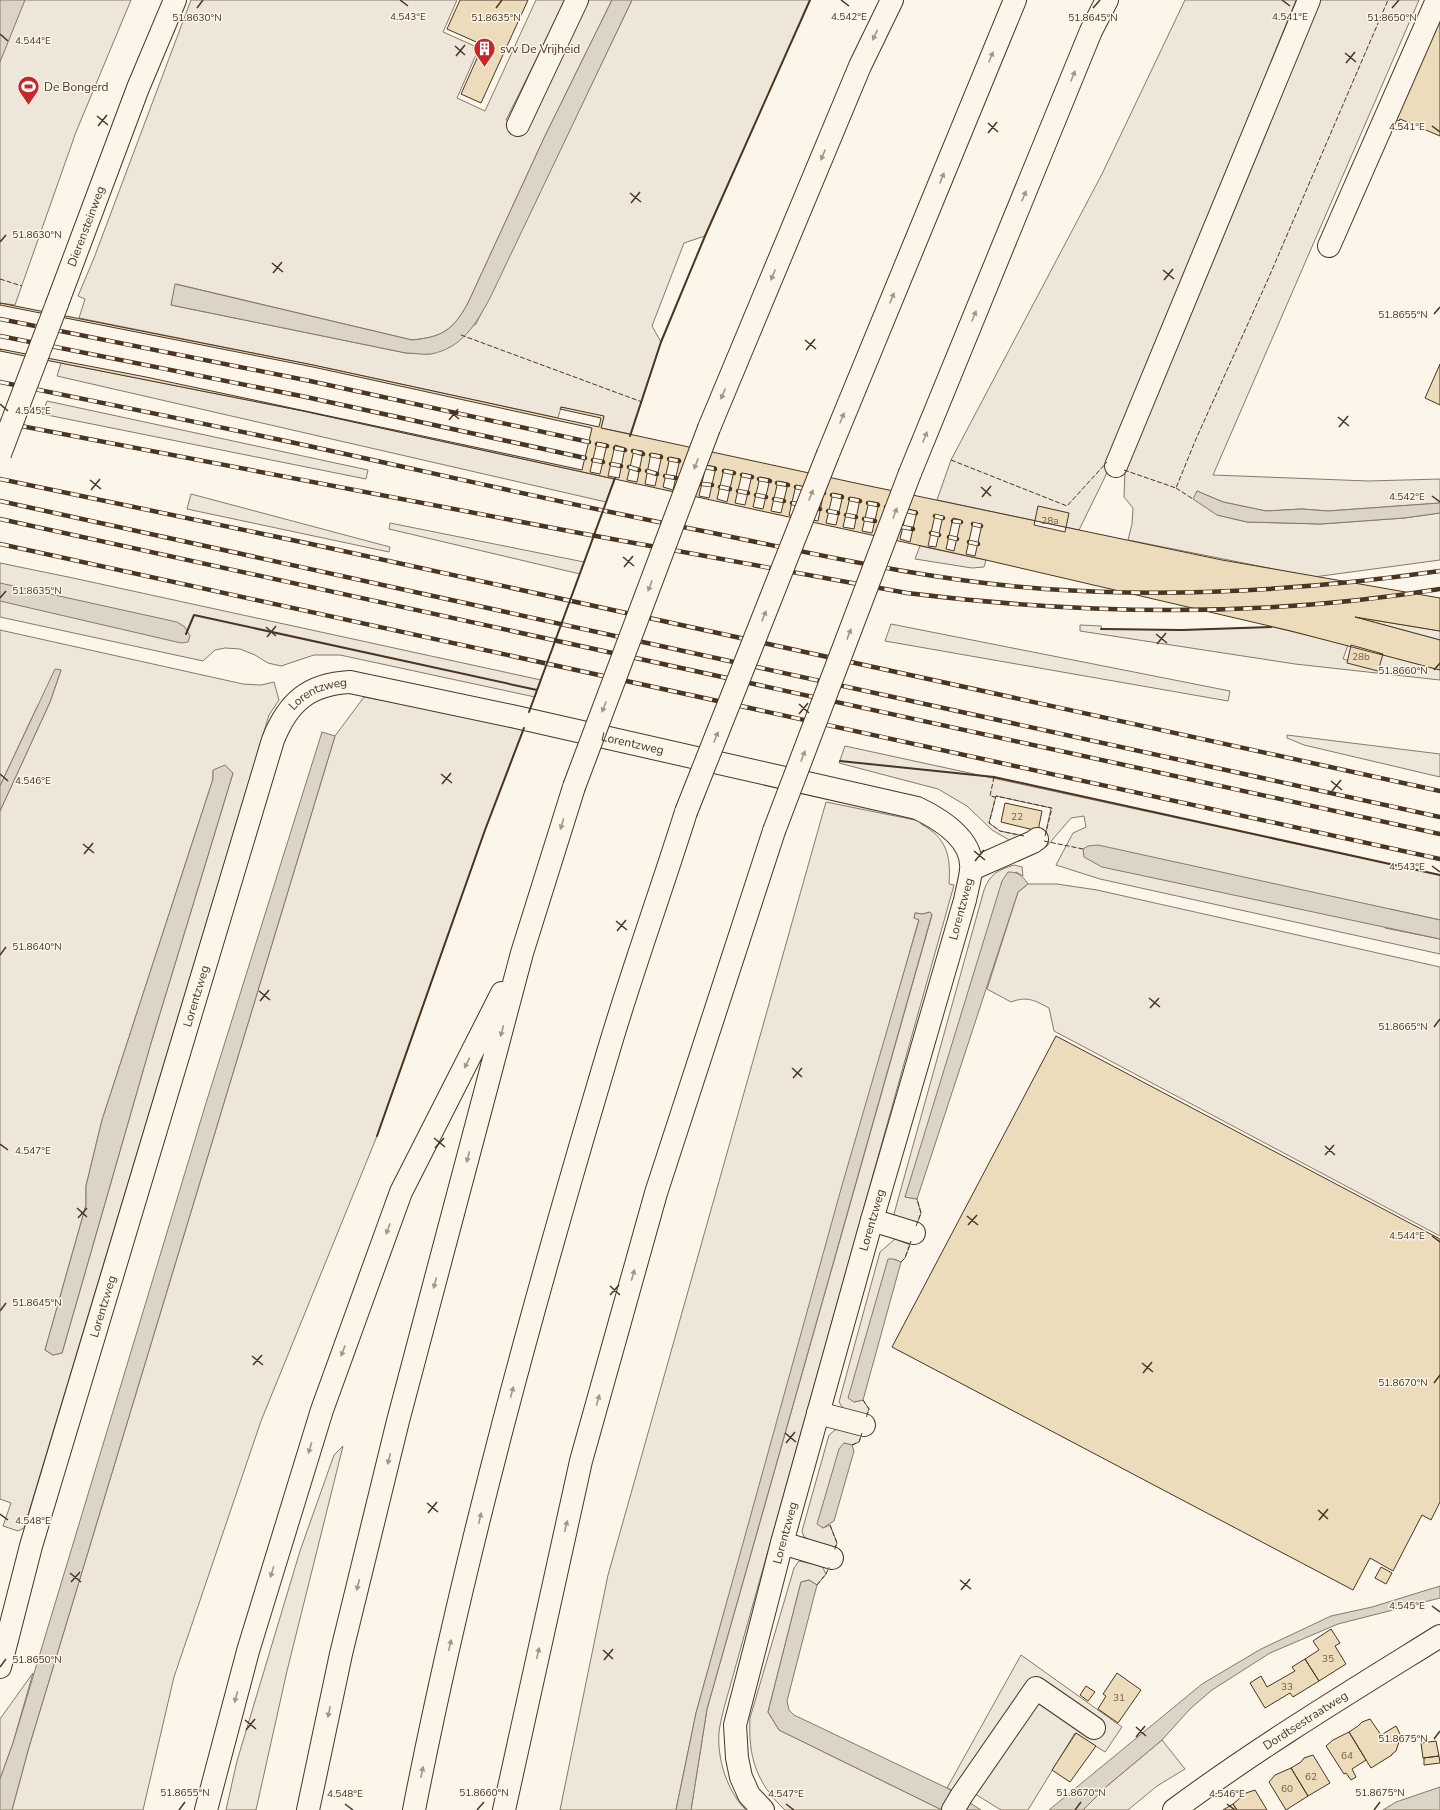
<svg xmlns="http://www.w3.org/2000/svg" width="1440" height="1810" font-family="'Nunito Sans',sans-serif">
<rect width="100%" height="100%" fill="#fbf6e9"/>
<!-- green -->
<path fill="#ede6d9" stroke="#887966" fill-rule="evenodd" d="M0 0H131L76 132 15 305 0 303Z
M191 0H457L443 32 479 48 457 98 485 111 536 0H566L506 120 523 128 586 0H612L544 138 468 303C453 330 443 337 412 340L176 284 171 305 406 353 430 354 476 324 632 0H810L705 236 684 243 652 326 661 342 631 434 601 428 604 417 561 407 558 418 313 365 79 318 85 299 78 296 94 258Z
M1185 0H1296L1164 326 1105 477 1079 530 937 500 951 460 1102 174Z
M1318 0H1419L1213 475 1368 481 1440 479V503L1328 511 1302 509 1266 511 1223 502 1197 491 1217 515 1247 522 1321 524 1404 518 1440 513V560L1314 577 1128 540 1132 524 1133 508 1124 497 1125 470Z
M61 363 303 411 614 479 606 502 57 376Z
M47 401 368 470 366 479 42 414Z
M191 494 390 547 389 552 187 509Z
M390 523 584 562 580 574 389 529Z
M920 546 986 560 984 567 972 568 915 559Z
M0 563 73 578 541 680 535 697 340 655H314L281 666 268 663 255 655 240 649 225 648 215 650 203 661 0 617Z
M1355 617 1440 631V640Z
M891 624 1230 691 1228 701 885 641Z
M1080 625 1101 626 1102 629 1182 630 1273 627 1348 645 1343 659 1373 667 1377 653 1440 670V680L1295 664 1080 631Z
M0 630 243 684 261 685 274 682 279 700 269 715 24 1528 18 1531 3 1526 11 1503 0 1499V811L50 702 61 670 36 709 0 786ZM213 771 233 773 151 1043 62 1353 53 1355 45 1350 86 1205V1186L102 1120 213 779Z
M364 697 429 709 523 730 485 830 377 1136 261 1421 174 1677 143 1810H12L29 1747 335 736Z
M1287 735 1440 754V777L1304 745 1287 738Z
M845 746 1440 875V920L1390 909 1385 928 1440 939V954L1100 879 1056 865 1073 833 1086 827 1084 816 1071 818 1047 846 1039 850 1044 841 1051 808 996 796 989 823 1000 831 1029 837 1016 844 992 830 967 806 938 789 839 763Z
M826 802 920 821 921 824C947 838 951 856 949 884L954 885 724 1708C722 1716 720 1724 719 1732 717 1759 727 1791 746 1810H691L707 1709 932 915 930 912 923 914 915 913 914 918 919 919 696 1713 676 1810H560L608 1575Z
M1014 865 1022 867 1023 876 1016 872 905 1197 917 1199 921 1213 917 1224 898 1219 894 1214 984 890C990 874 998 870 1014 865Z
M1028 884H1057L1097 890 1440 967V1236L1054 1031 1049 1008C1034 1000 1027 996 1011 1002L987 989 1018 892Z
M895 1239 910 1245 905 1258 901 1262 894 1259 854 1402 863 1400 869 1409 866 1417 845 1411 839 1402 880 1252Z
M840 1429 862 1433 859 1442 852 1445 844 1443 823 1528 830 1525 837 1543 834 1551 804 1537 802 1531 829 1435 835 1430Z
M343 1446 287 1671 256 1810H226L237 1761 300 1551 334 1455Z
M799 1561 822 1566 826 1574 817 1585 809 1580 801 1582 768 1712 779 1730 942 1810H785C756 1783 748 1756 750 1718L794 1568Z
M33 1673 13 1743 0 1779V1719Z
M1162 1740 1185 1769 1157 1786 1128 1810H1083L1107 1786Z"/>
<!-- parking -->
<path fill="#ede7d9" stroke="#887966" d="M1021 1655 1122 1727 1105 1752 1075 1733 1028 1810H1001L975 1794 962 1795 947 1788Z"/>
<!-- water -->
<path fill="#dcd4c6" stroke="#887966" d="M0 0H25L0 62Z
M612 0H632L490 298C476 324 462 348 431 354 423 355 414 353 406 353L171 305 175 284 412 340C443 337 453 330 468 303L544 138Z
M1197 491 1223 502 1266 511 1302 509 1328 511 1440 503V513L1404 518 1321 524 1247 522 1217 515 1193 499Z
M0 583 177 622 185 627 190 636 188 642 181 643 0 601Z
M55 669 61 670 50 702 0 811V786Z
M322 732 335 736 29 1747 12 1810H0V1779L13 1743 206 1103Z
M225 765 233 773 151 1043 62 1353 53 1355 45 1350 86 1205V1186L102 1120 213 779V770Z
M1098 845 1440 920V939L1102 867 1084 857 1083 849 1088 846Z
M1008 872C1018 872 1022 875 1028 884L1018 892 917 1199 905 1197 1002 881Z
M930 912 932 914 707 1709 691 1810H676L696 1713 841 1189 919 920 914 918 915 913 923 914Z
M888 1259H893L901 1262 863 1400 854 1402 848 1398Z
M844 1443 852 1445 854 1451 834 1521 823 1528 817 1524 839 1449Z
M809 1580 817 1585 787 1701 789 1710 794 1715 947 1788 981 1810H942L779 1730 768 1712 801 1582Z
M1440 1586V1598L1338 1624 1270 1653 1212 1690 1190 1709 1162 1740 1107 1786 1083 1810H1049L1202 1684 1261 1649 1331 1616 1372 1607Z
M1440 1787V1810H1383L1396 1802Z"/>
<!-- building -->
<path fill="#ecdcbc" stroke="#4a3520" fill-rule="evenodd" d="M460 0H528L481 103 461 94 483 45 447 29Z
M1440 18V136L1400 119 1399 121 1395 119Z
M0 303 313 365 599 427 601 418 560 409 561 407 604 416 601 428 860 484 1222 560 1440 598V631L1355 617 1440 640V670L1291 631 986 560 303 411 0 351V349L146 377 582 470 592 428 313 367 0 305ZM597 442 607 444 600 474 590 472ZM615 445 625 448 619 478 608 476ZM634 450 643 451 637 482 627 480ZM651 453 662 455 655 486 645 484ZM670 457 680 459 673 490 663 487ZM706 465 716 467 709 498 699 496ZM724 469 734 471 727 502 717 499ZM742 473 752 475 745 505 735 503ZM760 477 770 479 763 509 753 507ZM778 481 788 483 781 513 771 511ZM796 485 806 487 799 517 789 515ZM824 491 818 521 808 519ZM833 493 843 495 836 525 826 523ZM850 497 860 499 854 529 843 527ZM869 501 879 503 872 533 862 531ZM907 509 917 511 910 542 900 539ZM935 515 943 516 936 547 928 546ZM953 518 961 520 954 551 946 549ZM973 523 982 524 975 556 966 554Z
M1440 364V405L1425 398Z
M1038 506 1069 513 1065 532 1034 525Z
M1351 645 1383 654 1378 671 1347 663Z
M1005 803 1042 811 1038 831 1001 822Z
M1056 1036 1440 1239V1502L1431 1520 1422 1515 1393 1571 1370 1558 1353 1590 892 1347Z
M1381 1567 1392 1573 1386 1584 1375 1578Z
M1331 1629 1340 1643 1335 1646 1346 1664 1319 1681 1305 1659 1319 1650 1313 1641Z
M1305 1659 1319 1681 1293 1697 1290 1693 1265 1708 1250 1683 1261 1676 1267 1687 1295 1671 1292 1667Z
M1117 1673 1141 1690 1118 1723 1098 1709 1106 1696 1103 1694Z
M1086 1686 1095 1692 1088 1701 1080 1695Z
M1370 1719 1381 1735 1396 1726 1401 1736 1396 1751 1392 1754V1755L1371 1768 1349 1732 1358 1726 1362 1722Z
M1349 1732 1366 1760 1352 1769 1356 1777 1351 1780 1346 1773 1344 1774 1326 1746 1333 1740Z
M1076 1733 1096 1746 1070 1782 1052 1770Z
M1436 1741 1439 1756 1423 1758 1421 1743Z
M1313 1755 1330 1783 1308 1796 1291 1768 1301 1762 1304 1758Z
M1439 1756 1440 1763 1424 1765V1758Z
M1291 1768 1308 1796 1286 1810 1269 1782 1275 1775Z
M1255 1790 1267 1810H1237L1233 1804 1246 1793Z
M1233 1804 1237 1810H1223Z"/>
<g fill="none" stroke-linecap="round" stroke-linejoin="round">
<defs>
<g id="minor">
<path d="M518 125 577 0"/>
<path d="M1329 246 1437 0"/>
<path d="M1116 466 1309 0"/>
<path d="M972 869 1033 842 1037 839"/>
<path d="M872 1220 914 1233"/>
<path d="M818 1413 864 1425"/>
<path d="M782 1543 832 1558"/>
<path id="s1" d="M0 1667 31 1546 273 740C288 702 309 684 350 682L516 717 917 808C940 819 974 839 971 870 970 880 967 890 965 900L872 1220 782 1543 735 1725 737 1758 741 1777 749 1795 763 1810"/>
<path d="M953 1810 962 1795 1036 1688 1094 1728"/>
<path id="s2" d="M1174 1810C1259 1747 1350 1692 1440 1636"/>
</g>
<g id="major">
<path id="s3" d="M57 304 138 88 175 0"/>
</g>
<path id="highway" d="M709 428 860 66 892 0
M828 454 1015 0
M910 473 1091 31 1107 0
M206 1810 248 1651 322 1410 401 1192 502 993
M308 1810 341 1654 398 1421 522 953 574 787
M414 1810C465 1550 536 1293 612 1039 635 963 662 888 686 812
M504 1810 581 1461 656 1193 774 831"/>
</defs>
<!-- minor casing -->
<use href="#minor" stroke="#4a3520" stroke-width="24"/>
<!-- major casing -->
<use href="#major" stroke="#4a3520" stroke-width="24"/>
<!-- highway casing -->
<use href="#highway" stroke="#4a3520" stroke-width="24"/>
<!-- minor -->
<use href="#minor" stroke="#fbf6e9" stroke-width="22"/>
<!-- major -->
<use href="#major" stroke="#fbf6e9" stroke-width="22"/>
<!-- highway -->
<use href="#highway" stroke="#fbf6e9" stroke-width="22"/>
<defs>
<path id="rail" d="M0 319 310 381 589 442
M0 336 306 397 585 458
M0 382C98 402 197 422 295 443 424 471 553 501 683 527 803 551 922 580 1045 589 1177 598 1308 590 1440 571
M0 422 574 532 907 593C1084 615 1263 618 1440 589
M597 444 607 446
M615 448 625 450
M633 451 643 454
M651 455 661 457
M669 459 679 461
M593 460 603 462
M687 463 697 465
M611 464 621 466
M629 467 639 470
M705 467 715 469
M647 471 657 474
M724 471 734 473
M742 475 752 477
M665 476 676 478
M0 479 311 544 1440 791
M684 479 694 482
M759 479 770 481
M777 483 788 485
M702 484 712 485
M720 487 730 489
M796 487 806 489
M738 491 748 493
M814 491 824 493
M756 495 766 497
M832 495 842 497
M774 499 784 501
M850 499 860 501
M0 501 1440 817
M792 503 802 505
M868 503 878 505
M810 507 820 509
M886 507 896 509
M828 511 838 513
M907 511 916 513
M846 515 856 517
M935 516 943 518
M0 519 1440 834
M864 519 875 521
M953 521 961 522
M883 523 893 525
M973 524 981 526
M902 527 913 529
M931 533 939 535
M949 537 957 539
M969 542 978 544
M0 544 1440 859"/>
</defs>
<!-- rail casing -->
<use href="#rail" stroke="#4a3520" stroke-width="4.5"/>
<!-- rail -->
<use href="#rail" stroke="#fbf6e9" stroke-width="3" stroke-dasharray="9" stroke-linecap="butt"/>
<defs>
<path id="major-bridge" d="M0 454 57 304"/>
<path id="highway-bridge" d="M574 787 709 428
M686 812 828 454
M774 831 910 473"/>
</defs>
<!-- major-bridge casing -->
<use href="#major-bridge" stroke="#4a3520" stroke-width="24" stroke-linecap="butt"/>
<!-- highway-bridge casing -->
<use href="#highway-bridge" stroke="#4a3520" stroke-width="24" stroke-linecap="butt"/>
<!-- major-bridge -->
<use href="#major-bridge" stroke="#fbf6e9" stroke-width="22"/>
<!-- highway-bridge -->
<use href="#highway-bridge" stroke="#fbf6e9" stroke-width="22"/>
<!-- fence -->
<path stroke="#4a3520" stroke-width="1" stroke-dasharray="5 2" stroke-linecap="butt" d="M0 279 22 286
M461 335 642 402
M951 460 1067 506 1107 462
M1124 470 1176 488 1196 439 1269 277 1388 0
M1176 488 1193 499
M994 777 990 796 995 797
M1024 836 1000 831 989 823 996 796 1052 808 1045 836
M1044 841 1083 849
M916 1226 921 1213 917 1199
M901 1262 905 1258 911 1241
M863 1400 869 1409 866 1418
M852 1445 859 1442 862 1433
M830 1525 837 1543 834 1551
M817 1585 826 1574 829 1567"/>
<!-- wall -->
<path stroke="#4a3520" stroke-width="2" d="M630 436 661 342 705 236 810 0
M1101 629 1182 630 1271 627
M186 634 194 615 537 690
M529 712 615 478
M840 761 994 777 1440 875
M377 1136 485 830 524 728"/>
</g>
<!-- one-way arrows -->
<defs><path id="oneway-solid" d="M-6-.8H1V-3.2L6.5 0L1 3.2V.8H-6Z"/></defs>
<g fill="#a29684">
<use href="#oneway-solid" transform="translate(875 35) rotate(115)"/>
<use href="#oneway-solid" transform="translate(991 57) rotate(-68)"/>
<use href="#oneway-solid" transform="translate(1073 76) rotate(-68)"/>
<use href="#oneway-solid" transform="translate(823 155) rotate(113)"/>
<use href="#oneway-solid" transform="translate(942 178) rotate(-68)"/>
<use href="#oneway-solid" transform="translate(1024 196) rotate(-68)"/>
<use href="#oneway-solid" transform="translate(773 275) rotate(113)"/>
<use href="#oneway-solid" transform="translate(892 298) rotate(-68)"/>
<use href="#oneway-solid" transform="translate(974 316) rotate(-68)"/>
<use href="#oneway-solid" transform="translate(723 394) rotate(113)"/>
<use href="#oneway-solid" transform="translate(842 418) rotate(-68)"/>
<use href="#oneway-solid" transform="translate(925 437) rotate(-68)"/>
<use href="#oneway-solid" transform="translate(696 464) rotate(111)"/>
<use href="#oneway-solid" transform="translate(811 495) rotate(-68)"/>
<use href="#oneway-solid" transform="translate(895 513) rotate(-69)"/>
<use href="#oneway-solid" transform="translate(650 586) rotate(111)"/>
<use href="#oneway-solid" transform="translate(764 616) rotate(-68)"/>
<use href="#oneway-solid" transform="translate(849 634) rotate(-69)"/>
<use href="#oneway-solid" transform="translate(604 707) rotate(111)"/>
<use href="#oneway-solid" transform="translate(716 737) rotate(-68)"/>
<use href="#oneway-solid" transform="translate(803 756) rotate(-69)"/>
<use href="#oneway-solid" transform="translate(562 824) rotate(107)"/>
<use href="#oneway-solid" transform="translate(502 1031) rotate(105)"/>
<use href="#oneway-solid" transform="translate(467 1063) rotate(117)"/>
<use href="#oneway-solid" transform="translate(468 1157) rotate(105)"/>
<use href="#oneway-solid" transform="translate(388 1229) rotate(110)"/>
<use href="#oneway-solid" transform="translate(633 1275) rotate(-74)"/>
<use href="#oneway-solid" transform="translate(435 1283) rotate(105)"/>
<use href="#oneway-solid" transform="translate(343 1351) rotate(110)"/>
<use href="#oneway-solid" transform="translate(512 1392) rotate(-75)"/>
<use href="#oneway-solid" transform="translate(598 1400) rotate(-74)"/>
<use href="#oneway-solid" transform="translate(310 1448) rotate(107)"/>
<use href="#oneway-solid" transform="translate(389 1459) rotate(104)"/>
<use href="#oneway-solid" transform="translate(480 1518) rotate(-77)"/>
<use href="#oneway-solid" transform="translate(566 1526) rotate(-77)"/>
<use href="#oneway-solid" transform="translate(272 1572) rotate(107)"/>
<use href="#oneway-solid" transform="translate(358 1585) rotate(104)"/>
<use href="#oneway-solid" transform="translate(450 1645) rotate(-77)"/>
<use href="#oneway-solid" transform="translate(538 1653) rotate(-77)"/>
<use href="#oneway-solid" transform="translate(236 1697) rotate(105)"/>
<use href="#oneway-solid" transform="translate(329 1712) rotate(102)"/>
<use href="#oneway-solid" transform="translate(422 1772) rotate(-79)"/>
</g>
<!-- ticks -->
<path fill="none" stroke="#4a3520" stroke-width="1.5" d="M400 0 408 6M841 0 849 6M1282 0 1290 6M197 8 203 0M496 8 502 0M1093 8 1100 0M1392 8 1399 0M0 34 8 41M455 46 465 55M1345 53 1356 62M456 56 465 45M1346 63 1355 52M97 116 108 125M988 123 998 132M98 126 107 115M1432 126 1440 132M988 133 997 122M630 193 641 202M631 203 640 192M0 242 6 235M272 263 283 272M1163 270 1174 279M273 273 282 262M1164 280 1173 269M1434 314 1440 307M805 340 816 349M806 350 815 339M0 404 8 411M448 410 459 419M1338 417 1349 426M449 420 458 409M1339 427 1348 416M90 480 101 489M981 487 991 496M91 490 100 479M1432 496 1440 502M982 497 991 486M623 557 634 566M624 567 633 556M0 598 6 591M266 627 276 636M1156 634 1167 643M267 637 276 626M1157 644 1166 633M1434 670 1440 663M799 704 809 713M799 714 808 703M0 774 8 781M441 774 452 783M1331 781 1342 790M442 784 451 773M1332 791 1341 780M83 844 94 853M974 851 985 860M84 854 93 843M975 861 984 850M1432 866 1440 872M616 921 627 930M617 931 626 920M0 955 6 947M259 991 270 1000M1149 998 1160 1007M260 1001 269 990M1150 1008 1159 998M1434 1027 1440 1019M792 1068 802 1077M793 1078 802 1068M434 1138 445 1147M0 1144 8 1150M1325 1146 1335 1155M435 1148 444 1138M1325 1155 1334 1145M77 1208 87 1217M967 1216 978 1225M78 1218 87 1208M968 1225 977 1215M1432 1236 1440 1242M610 1286 620 1295M610 1295 619 1285M0 1311 6 1303M252 1356 263 1365M1142 1363 1153 1372M253 1365 262 1355M1143 1373 1152 1362M1434 1383 1440 1375M785 1433 796 1442M786 1443 795 1432M427 1503 438 1512M1318 1510 1328 1519M428 1513 437 1502M0 1514 8 1520M1319 1520 1328 1509M70 1573 81 1582M960 1580 971 1589M71 1582 80 1572M961 1590 970 1579M1432 1606 1440 1612M603 1650 613 1659M604 1660 613 1649M0 1667 6 1659M245 1720 256 1729M1136 1727 1146 1736M246 1730 255 1719M1136 1737 1145 1726M1434 1739 1440 1731M345 1804 353 1810M786 1804 794 1810M1227 1804 1235 1810M179 1810 185 1802M477 1810 484 1802M1075 1810 1081 1802M1374 1810 1380 1802"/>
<!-- icons -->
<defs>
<symbol id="building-pin" viewBox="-11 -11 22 30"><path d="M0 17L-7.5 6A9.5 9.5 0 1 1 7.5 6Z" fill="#c62828" stroke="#fbf6e9"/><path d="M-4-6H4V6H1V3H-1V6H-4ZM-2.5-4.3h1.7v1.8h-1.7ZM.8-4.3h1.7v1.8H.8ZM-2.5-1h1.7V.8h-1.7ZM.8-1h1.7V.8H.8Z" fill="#fff"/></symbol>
<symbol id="stadium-pin" viewBox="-11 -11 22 30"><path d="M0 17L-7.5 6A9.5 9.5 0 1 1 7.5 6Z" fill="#c62828" stroke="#fbf6e9"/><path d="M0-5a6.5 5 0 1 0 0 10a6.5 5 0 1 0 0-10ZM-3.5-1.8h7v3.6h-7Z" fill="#fff"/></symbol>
</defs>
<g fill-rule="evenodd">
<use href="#building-pin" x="472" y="36" width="25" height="34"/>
<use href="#stadium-pin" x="16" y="74" width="25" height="34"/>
</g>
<g text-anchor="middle" stroke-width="3" stroke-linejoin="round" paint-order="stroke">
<!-- number labels -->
<g font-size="10" fill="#725f47">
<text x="1050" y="524">28a</text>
<text x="1361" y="660">28b</text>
<text x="1017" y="820">22</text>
<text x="1328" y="1662">35</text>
<text x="1287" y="1690">33</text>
<text x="1119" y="1701">31</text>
<text x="1347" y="1759">64</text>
<text x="1311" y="1780">62</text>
<text x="1287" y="1792">60</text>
</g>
<!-- poi labels -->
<g font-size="12" fill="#4a3520" stroke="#fbf6e9" text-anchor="start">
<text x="500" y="53">svv De Vrijheid</text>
<text x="44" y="91">De Bongerd</text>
</g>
<!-- street labels -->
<g font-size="12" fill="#4a3520" stroke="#fbf6e9">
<text dy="4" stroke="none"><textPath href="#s3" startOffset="83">Dierensteinweg</textPath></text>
<text dy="4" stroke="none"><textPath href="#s1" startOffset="1035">Lorentzweg</textPath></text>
<text dy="4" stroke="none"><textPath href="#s1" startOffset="1359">Lorentzweg</textPath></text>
<text transform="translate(961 909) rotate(-75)" y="4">Lorentzweg</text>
<text dy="4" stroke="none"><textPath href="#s1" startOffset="699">Lorentzweg</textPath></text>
<text transform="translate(872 1220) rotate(-74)" y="4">Lorentzweg</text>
<text dy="4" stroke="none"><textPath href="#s1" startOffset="375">Lorentzweg</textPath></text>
<text transform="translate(785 1533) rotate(-75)" y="4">Lorentzweg</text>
<text dy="4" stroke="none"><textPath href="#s2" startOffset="159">Dordtsestraatweg</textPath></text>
</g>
</g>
<g font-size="10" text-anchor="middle" fill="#4a3520" stroke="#fbf6e9" stroke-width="3" stroke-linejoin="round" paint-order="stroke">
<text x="849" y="20">4.542°E</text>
<text x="408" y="20">4.543°E</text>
<text x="1290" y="20">4.541°E</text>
<text x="197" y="21">51.8630°N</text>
<text x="496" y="21">51.8635°N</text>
<text x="1093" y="21">51.8645°N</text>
<text x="1392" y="21">51.8650°N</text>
<text x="33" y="44">4.544°E</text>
<text x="1407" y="130">4.541°E</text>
<text x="37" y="238">51.8630°N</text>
<text x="1403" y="318">51.8655°N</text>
<text x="33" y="414">4.545°E</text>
<text x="1407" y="500">4.542°E</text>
<text x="37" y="594">51.8635°N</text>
<text x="1403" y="674">51.8660°N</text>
<text x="33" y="784">4.546°E</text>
<text x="1407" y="870">4.543°E</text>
<text x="37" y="950">51.8640°N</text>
<text x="1403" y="1030">51.8665°N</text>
<text x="33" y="1154">4.547°E</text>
<text x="1407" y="1239">4.544°E</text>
<text x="37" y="1306">51.8645°N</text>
<text x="1403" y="1386">51.8670°N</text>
<text x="33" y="1524">4.548°E</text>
<text x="1407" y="1609">4.545°E</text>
<text x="37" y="1663">51.8650°N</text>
<text x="1403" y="1742">51.8675°N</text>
<text x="185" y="1796">51.8655°N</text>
<text x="484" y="1796">51.8660°N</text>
<text x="1081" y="1796">51.8670°N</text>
<text x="1380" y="1796">51.8675°N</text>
<text x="345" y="1797">4.548°E</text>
<text x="786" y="1797">4.547°E</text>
<text x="1227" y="1797">4.546°E</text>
</g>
</svg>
